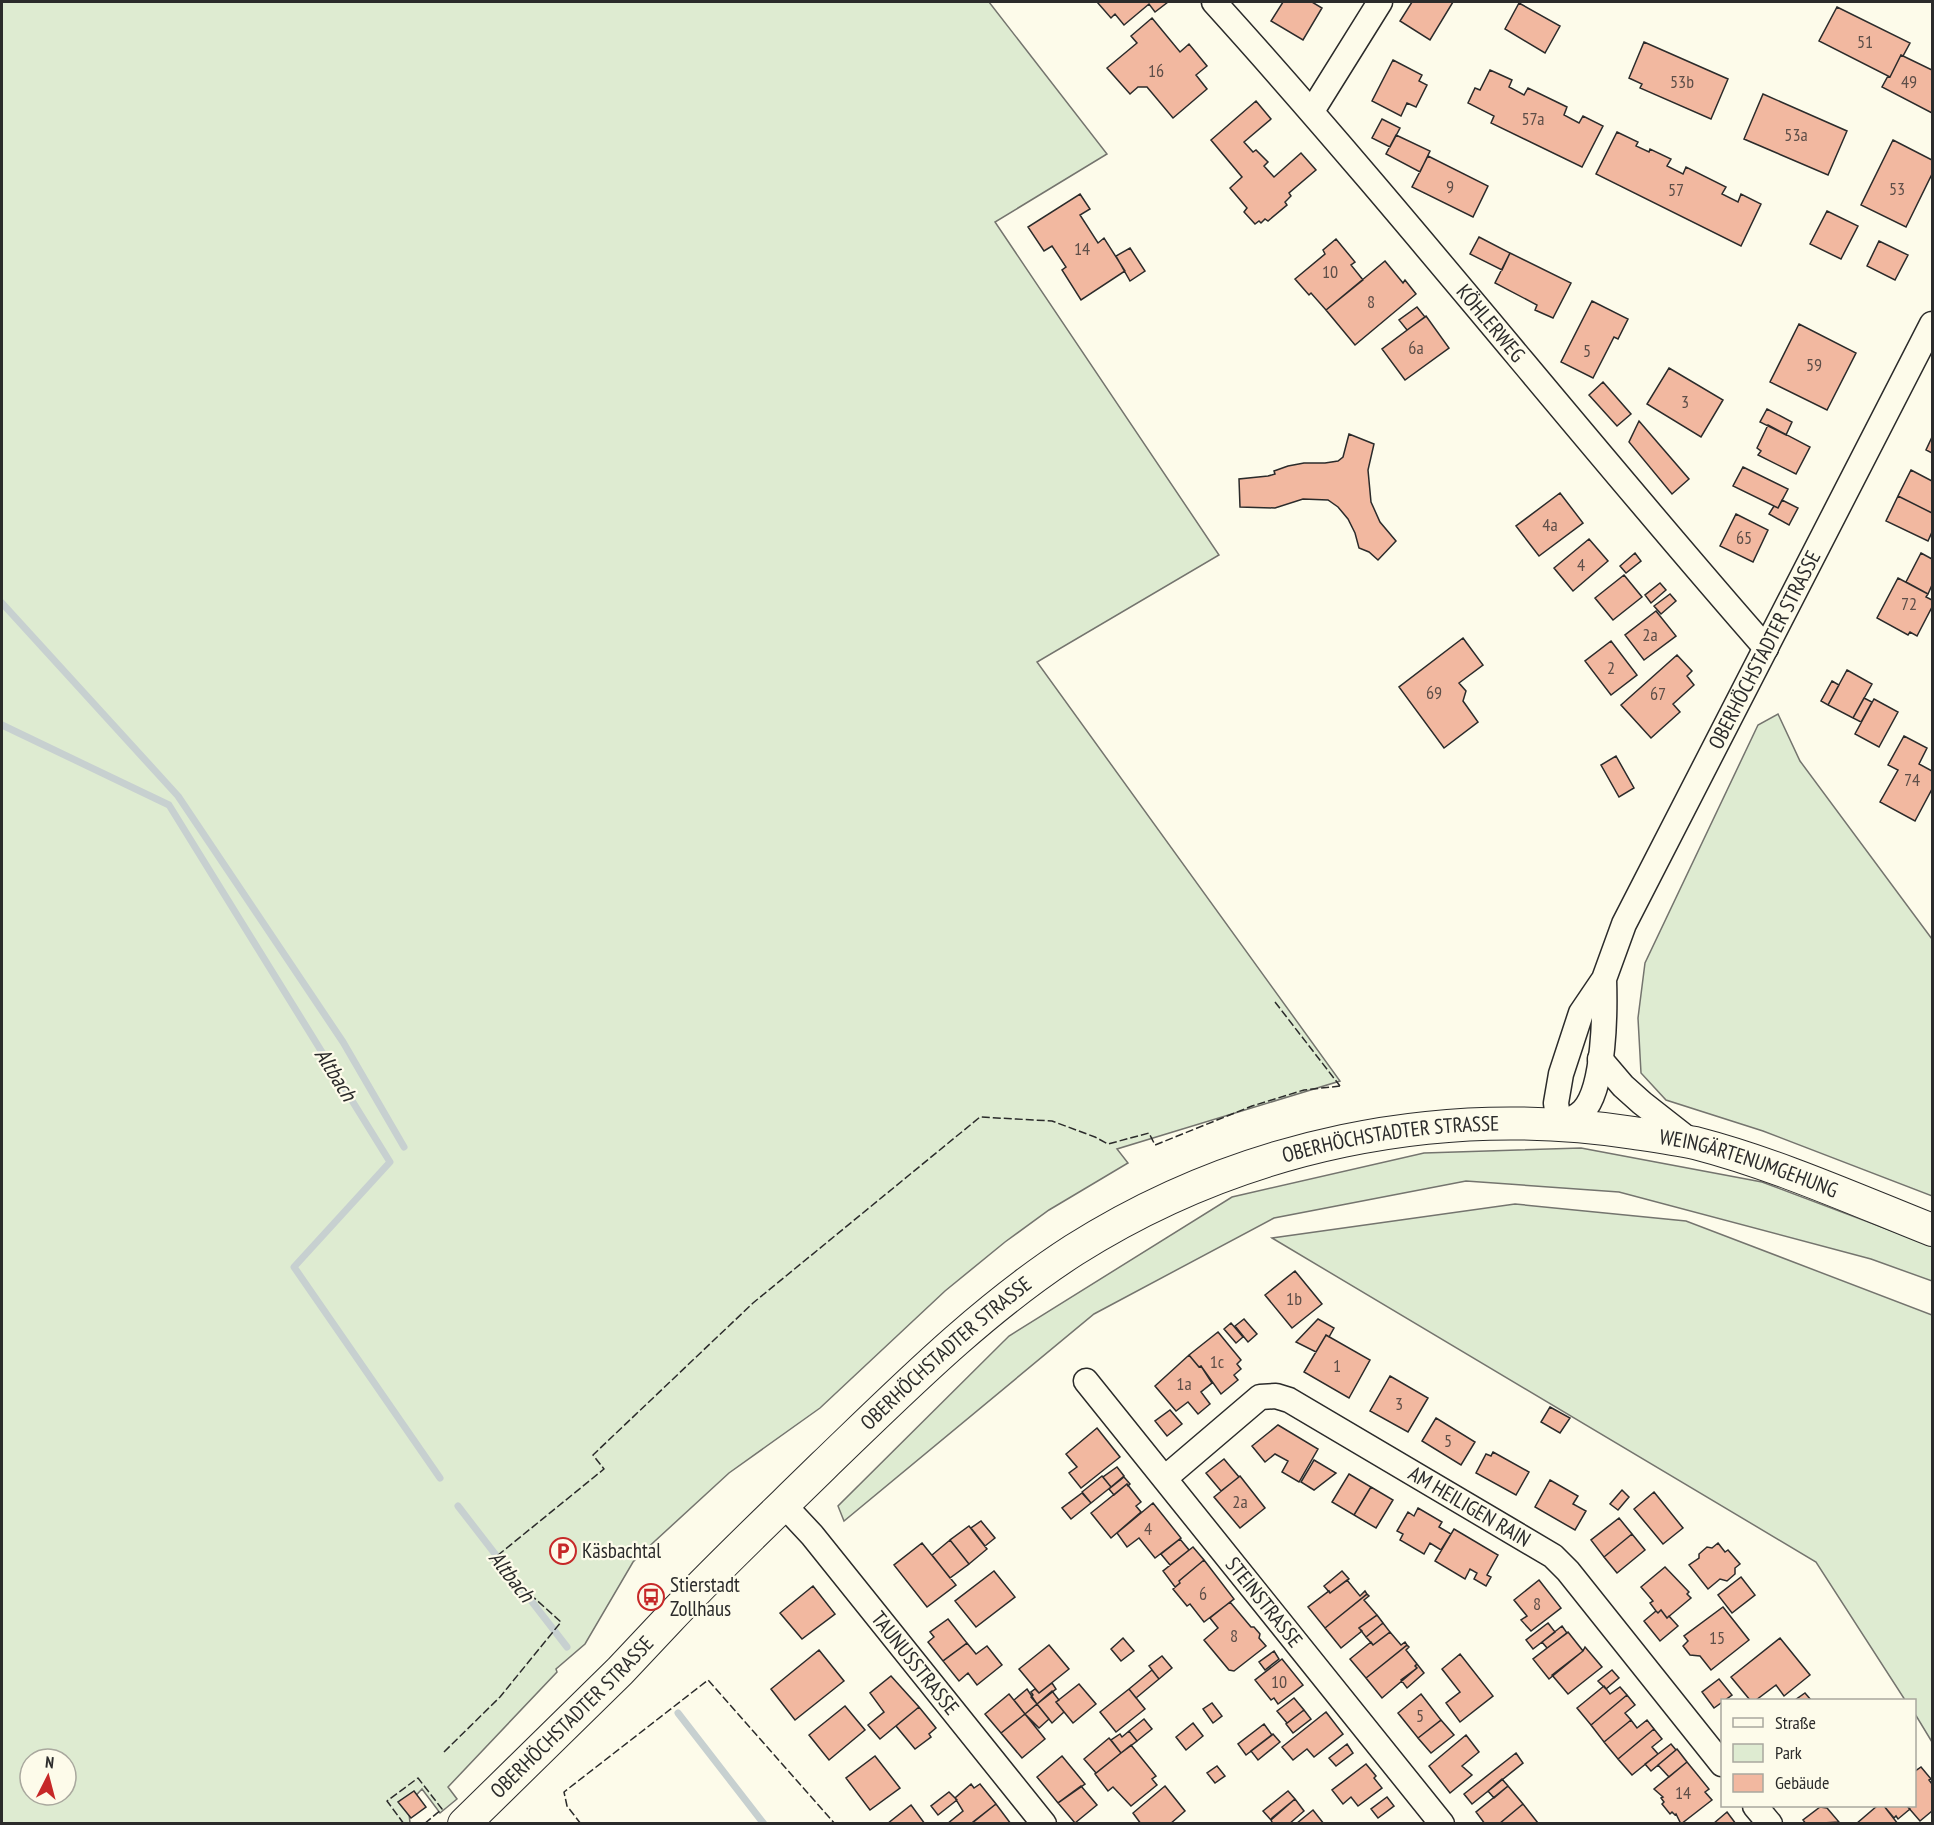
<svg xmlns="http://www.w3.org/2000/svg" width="1934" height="1825" font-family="'PT Sans Narrow',sans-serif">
<rect width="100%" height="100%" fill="#fdfbea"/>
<!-- green -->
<path fill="#deebd1" stroke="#74746e" stroke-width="1.5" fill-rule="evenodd" d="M2 2H989L1107 154 995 222 1219 555 1037 662 1340 1081 1117 1149 1128 1163 1049 1210 1005 1242 945 1291 820 1408 729 1473 643 1552 633 1562 585 1644 556 1669 557 1672 448 1787 457 1799 440 1813 422 1789 408 1804 410 1823 2 1824ZM30 1759H66V1795H30Z
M1778 714 1800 761 1932 939V1196L1763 1131 1666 1100 1641 1073 1638 1018 1645 963 1758 725Z
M1581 1148 1762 1182 1932 1246V1281L1871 1259 1619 1192 1466 1181 1274 1218 1094 1314 844 1521 838 1506 1009 1336 1232 1197 1424 1153Z
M1515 1204 1686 1221 1932 1315V1742L1915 1714 1914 1700H1905L1816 1562 1272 1238Z"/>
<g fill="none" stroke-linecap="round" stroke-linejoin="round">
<!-- stream -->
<path stroke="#c7d0d0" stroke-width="7" d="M2 603 178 796 343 1042 404 1147
M2 725 169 805 390 1162 294 1267 440 1478
M458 1506 567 1647
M678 1713 764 1824"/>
</g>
<!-- building -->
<path fill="#f2b8a0" stroke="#2b2b2b" stroke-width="1.5" d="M1097 2H1168L1155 12 1149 4 1124 25 1115 14 1111 18Z
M1283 2H1312L1322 8 1303 40 1271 21Z
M1412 2H1453L1430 40 1400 21Z
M1519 3 1560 26 1545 53 1505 29Z
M1837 7 1910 43 1903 56 1901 55 1890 77 1819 41Z
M1152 18 1180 52 1189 44 1207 66 1196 75 1207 89 1173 118 1147 87H1138L1130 94 1107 68 1137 43 1131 36Z
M1644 42 1728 79 1711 119 1640 88 1642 84 1629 78Z
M1901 55 1932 70V113L1882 87 1888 76 1890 77Z
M1393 60 1422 75 1419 81 1427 85 1416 107 1407 103 1401 116 1372 101Z
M1490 70 1512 80 1509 87 1524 95 1528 88 1567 107 1564 115 1579 123 1583 116 1603 126 1582 167 1491 123 1494 116 1468 103 1475 88 1480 90Z
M1763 94 1847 131 1828 175 1744 139Z
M1256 101 1271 119 1244 142 1253 152 1256 150 1268 162 1264 166 1274 177 1301 153 1316 170 1289 193 1291 196 1285 202 1287 205 1268 221 1265 219 1261 223 1259 221 1255 224 1244 212 1247 208 1230 188 1242 177 1211 140Z
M1382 119 1400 128 1390 147 1372 138Z
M1617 132 1638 142 1636 146 1649 152 1650 149 1671 159 1667 166 1683 174 1686 167 1726 187 1722 194 1738 202 1741 194 1761 204 1741 246 1596 174Z
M1396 135 1430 151 1420 172 1386 154Z
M1893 140 1932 160V174L1906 227 1861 205Z
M1428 156 1488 186 1473 217 1412 187Z
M1080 194 1090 209 1080 215 1098 243 1104 238 1125 271 1081 300 1062 270 1066 267 1052 246 1044 251 1028 227Z
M1827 211 1858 226 1841 259 1810 244Z
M1479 237 1510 253 1502 270 1470 254Z
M1336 239 1355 262 1351 265 1363 280 1326 310 1311 293 1309 295 1295 279 1325 254 1323 250Z
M1879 241 1908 255 1895 280 1867 266Z
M1130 248 1145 271 1130 281 1116 256Z
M1510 253 1571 283 1553 318 1535 310 1537 305 1495 283Z
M1385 261 1403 283 1405 280 1416 294 1355 345 1326 310Z
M1592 301 1628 319 1618 339 1614 337 1593 378 1561 362Z
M1417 307 1425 317 1407 330 1399 320Z
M1426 316 1449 348 1405 380 1382 349Z
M1799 324 1856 353 1827 410 1770 382Z
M1669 368 1723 400 1701 437 1647 404Z
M1603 382 1631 414 1617 426 1589 395Z
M1767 409 1792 422 1786 435 1760 422Z
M1639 421 1689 479 1672 494 1629 442Z
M1768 425 1810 447 1796 474 1758 455 1761 451 1757 448Z
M1349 434 1374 444 1368 470 1371 502 1380 522 1396 541 1378 560 1369 552 1359 548 1355 533 1348 519 1338 507 1328 500 1303 499 1275 508 1240 507 1239 479 1268 476 1275 474 1274 471 1288 466 1304 463H1325L1338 461 1343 457Z
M1932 437V453L1926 450Z
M1743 467 1788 489 1778 508 1733 486Z
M1911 470 1932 481V513L1898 496Z
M1560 493 1583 523 1539 556 1516 526Z
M1898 496 1932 513V532L1928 541 1886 521Z
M1782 500 1798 508 1789 525 1769 514 1774 506 1778 508Z
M1736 514 1768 530 1753 562 1720 546Z
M1589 539 1608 561 1573 591 1554 568Z
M1635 553 1641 561 1626 573 1620 566Z
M1921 553 1932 559V585L1928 594 1906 582Z
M1624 575 1642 597 1613 620 1595 598Z
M1898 578 1928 594 1926 597 1932 600V607L1917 636 1910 632 1908 635 1877 618Z
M1660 583 1666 590 1651 603 1645 595Z
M1670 594 1676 601 1661 614 1654 606Z
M1656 611 1676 636 1644 660 1625 635Z
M1463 638 1483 665 1459 683 1466 691 1463 701 1478 722 1444 748 1399 687Z
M1611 641 1637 675 1611 695 1585 661Z
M1677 655 1692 671 1687 676 1694 685 1673 704 1680 712 1651 738 1621 705Z
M1847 670 1872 684 1853 718 1828 705Z
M1832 681 1839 685 1828 705 1821 701Z
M1864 698 1872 702 1861 722 1853 718Z
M1874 699 1898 712 1879 747 1855 734Z
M1904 736 1927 748 1919 764 1932 771V789L1915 821 1880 802 1898 770 1888 765Z
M1616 756 1634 788 1619 797 1601 765Z
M1295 1271 1322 1304 1292 1328 1265 1295Z
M1244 1319 1257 1334 1248 1342 1235 1326Z
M1318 1319 1334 1328 1329 1337 1326 1335 1316 1352 1296 1342Z
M1231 1323 1243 1337 1236 1343 1224 1329Z
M1218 1332 1241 1360 1237 1364 1241 1369 1234 1375 1238 1380 1221 1394 1201 1366 1199 1367 1189 1355Z
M1326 1335 1370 1360 1349 1398 1304 1372Z
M1189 1355 1199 1367 1201 1366 1212 1383 1201 1392 1210 1404 1198 1414 1188 1402 1176 1411 1155 1386Z
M1390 1376 1428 1398 1408 1432 1370 1411Z
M1550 1407 1570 1418 1560 1433 1541 1422Z
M1170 1410 1182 1424 1167 1436 1155 1421Z
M1436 1418 1475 1442 1461 1465 1422 1441Z
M1278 1425 1318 1449 1299 1482 1282 1472 1288 1461 1275 1454 1265 1462 1252 1446Z
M1097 1428 1120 1457 1081 1488 1069 1473 1077 1467 1066 1454Z
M1493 1452 1529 1472 1516 1495 1476 1473 1486 1454 1491 1456Z
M1224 1459 1239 1477 1221 1491 1206 1473Z
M1314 1460 1336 1473 1314 1490 1301 1482Z
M1117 1467 1124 1476 1111 1487 1103 1477Z
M1349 1474 1371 1487 1354 1515 1332 1502Z
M1102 1476 1111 1487 1091 1503 1082 1492Z
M1240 1476 1265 1508 1240 1528 1214 1497Z
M1124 1477 1130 1484 1128 1486 1127 1484 1114 1495 1109 1489Z
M1550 1480 1578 1496 1573 1504 1586 1511 1575 1530 1535 1507Z
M1127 1484 1141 1502 1136 1506 1141 1512 1111 1538 1091 1513Z
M1371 1487 1393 1500 1376 1528 1354 1515Z
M1622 1490 1629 1497 1618 1510 1610 1504Z
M1654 1492 1683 1528 1663 1544 1634 1509Z
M1082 1493 1091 1503 1071 1519 1062 1508Z
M1153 1503 1181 1538 1155 1558 1139 1538 1127 1547 1117 1533Z
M1418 1508 1442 1522 1439 1527 1451 1534 1441 1550 1430 1543 1424 1554 1400 1540 1403 1534 1397 1531 1408 1512 1414 1516Z
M1619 1518 1632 1534 1604 1557 1591 1540Z
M981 1521 995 1538 985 1546 971 1528Z
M969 1526 987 1549 969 1564 950 1540Z
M1454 1529 1498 1555 1487 1575 1491 1577 1486 1586 1474 1579 1477 1573 1470 1569 1465 1579 1435 1561Z
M1632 1534 1645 1550 1617 1573 1604 1557Z
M1180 1539 1189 1550 1170 1565 1161 1554Z
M950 1540 969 1564 950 1578 932 1555Z
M922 1543 956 1585 927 1607 894 1565Z
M1718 1543 1725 1552 1728 1550 1740 1564 1735 1568V1574L1727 1581 1720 1579 1708 1589 1689 1565 1699 1558V1554L1707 1547 1712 1548Z
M1193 1547 1204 1560 1179 1581 1180 1583 1175 1587 1163 1571Z
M1204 1560 1234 1599 1204 1622 1190 1604 1187 1606 1173 1589 1180 1583 1179 1581Z
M1665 1567 1689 1592 1687 1594 1691 1598 1667 1618 1661 1610 1658 1613 1656 1611 1650 1603 1653 1601 1641 1587Z
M994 1571 1015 1597 976 1627 955 1601Z
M1342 1571 1349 1579 1330 1593 1324 1586Z
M1741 1577 1755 1595 1732 1613 1718 1595Z
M1347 1580 1360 1596 1365 1591 1367 1594 1325 1628 1308 1607 1329 1591 1330 1593Z
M1539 1580 1561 1608 1531 1631 1521 1620 1527 1616 1514 1600Z
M813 1586 835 1614 802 1639 780 1613Z
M1367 1594 1369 1596 1364 1600 1377 1615 1359 1628 1362 1631 1341 1648 1325 1628Z
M1230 1602 1251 1627H1254L1260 1634 1259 1638 1266 1646 1234 1671 1229 1670 1204 1640 1218 1628 1210 1618Z
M1723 1607 1749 1640 1711 1670 1700 1656 1690 1655 1683 1646 1688 1641 1684 1636Z
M1661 1610 1667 1618 1669 1616 1678 1626 1660 1641 1644 1621 1656 1611 1658 1613Z
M1377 1615 1383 1623 1366 1637 1359 1628Z
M948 1619 967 1643 943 1661 928 1642 934 1637 930 1632Z
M1383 1623 1390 1632 1373 1645 1366 1637Z
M1548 1623 1555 1632 1533 1649 1526 1640Z
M1562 1626 1567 1633 1547 1648 1542 1642Z
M1390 1632 1401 1645 1405 1642 1407 1645 1366 1678 1350 1659 1371 1642 1373 1645Z
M1568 1632 1583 1651 1549 1679 1533 1659Z
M1123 1638 1134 1651 1121 1661 1111 1649Z
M1780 1638 1810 1675 1784 1696 1776 1685 1756 1700H1750L1731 1677Z
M967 1643 976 1654 987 1646 1002 1665 977 1685 968 1673 959 1681 943 1661Z
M1049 1645 1069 1669 1039 1693 1019 1669Z
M1407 1645 1409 1647 1406 1650 1417 1664 1415 1666 1417 1668 1382 1698 1366 1678Z
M1585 1647 1602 1667 1568 1694 1552 1675 1583 1651Z
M819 1650 844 1681 795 1720 771 1689Z
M1274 1651 1279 1659 1265 1670 1259 1662Z
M1460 1654 1493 1696 1460 1722 1446 1703 1460 1692 1442 1669Z
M1162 1656 1172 1668 1159 1679 1149 1666Z
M1282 1659 1303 1685 1278 1704 1274 1698 1271 1700 1255 1680Z
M1417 1664 1424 1673 1407 1688 1401 1680 1417 1668 1415 1666Z
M1152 1670 1159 1679 1136 1698 1129 1689Z
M1612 1670 1619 1678 1606 1689 1598 1681Z
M891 1676 919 1707 880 1739 868 1725 884 1712 870 1693Z
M1719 1679 1732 1695 1714 1708 1702 1692Z
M1052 1683 1056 1689 1037 1704 1031 1697 1033 1695 1031 1692 1035 1689 1039 1693Z
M1079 1684 1096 1704 1073 1723 1056 1702Z
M1604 1686 1610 1694 1620 1687 1627 1695 1591 1725 1577 1708Z
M1027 1689 1037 1704 1025 1714 1014 1700Z
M1129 1689 1145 1709 1116 1732 1100 1712Z
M1052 1691 1059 1700 1056 1702 1064 1712 1052 1723 1037 1704Z
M1805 1693 1811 1700H1795Z
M1009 1694 1025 1714 1001 1733 985 1714Z
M1421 1694 1441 1720 1418 1738 1398 1713Z
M1627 1695 1635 1705 1625 1713 1631 1720 1604 1742 1591 1725Z
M1294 1698 1304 1710 1287 1723 1277 1711Z
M1212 1703 1222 1716 1213 1723 1203 1709Z
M1037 1704 1049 1719 1039 1728 1025 1714Z
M845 1706 865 1730 829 1760 809 1735Z
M919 1707 936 1728 929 1734 931 1737 915 1749 896 1726Z
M1304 1710 1311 1719 1293 1733 1286 1724Z
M1326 1712 1343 1734 1314 1757 1307 1749 1293 1760 1282 1747Z
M1025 1714 1045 1739 1022 1758 1001 1733Z
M1144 1719 1152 1729 1137 1741 1129 1731Z
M1441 1720 1454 1735 1431 1753 1418 1738Z
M1631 1720 1637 1728 1647 1720 1654 1729 1618 1759 1604 1742Z
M1193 1723 1203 1736 1186 1750 1176 1737Z
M1264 1724 1272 1735 1246 1755 1238 1744Z
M1654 1729 1662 1739 1652 1747 1658 1754 1632 1775 1618 1759Z
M1129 1731 1137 1741 1121 1753 1111 1740 1120 1734 1122 1737Z
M1273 1734 1280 1742 1258 1760 1251 1751Z
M1466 1735 1479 1752 1462 1766 1472 1775 1450 1793 1429 1766Z
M1109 1738 1121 1753 1096 1773 1084 1759Z
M1347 1744 1353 1753 1336 1766 1329 1758Z
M1671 1744 1676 1750 1651 1771 1645 1764Z
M1131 1745 1156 1776 1152 1779 1157 1785 1131 1806 1113 1787 1108 1791 1095 1774Z
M1677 1749 1687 1762 1669 1777 1658 1765Z
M1516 1753 1523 1763 1472 1804 1464 1794Z
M875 1756 900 1788 870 1810 846 1778Z
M1062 1756 1085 1784 1058 1803 1037 1777Z
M1687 1762 1709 1789 1705 1792 1712 1800 1681 1824 1676 1814 1675 1815 1672 1812 1670 1814 1662 1804 1664 1802 1661 1798 1663 1797 1654 1789Z
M1366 1764 1376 1776 1374 1778 1382 1788 1358 1806 1351 1797 1343 1804 1332 1790Z
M1217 1766 1225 1776 1215 1783 1207 1773Z
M1921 1767 1931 1779 1929 1780 1932 1784V1811L1920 1821 1907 1806H1914V1772Z
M1502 1779 1508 1786 1494 1798 1488 1791Z
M971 1784 974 1788 980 1784 996 1804 971 1824H947L963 1811 955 1798Z
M1081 1786 1097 1805 1075 1823 1058 1803Z
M1165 1786 1185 1811 1170 1824H1141L1133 1813Z
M1508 1786 1523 1804 1499 1824H1485L1476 1812Z
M414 1791 426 1807 411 1818 398 1802Z
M1288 1791 1295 1799 1271 1820 1263 1811Z
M949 1792 957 1800 938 1815 931 1806Z
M1387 1797 1394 1806 1378 1818 1371 1809Z
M1295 1799 1304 1811 1289 1824H1273L1271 1820 1272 1818Z
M996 1804 1011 1824H974L973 1822Z
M1523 1804 1538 1823 1499 1824Z
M911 1805 925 1824H887Z
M1877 1806H1884L1898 1824H1856Z
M1884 1806H1907L1910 1809 1898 1819 1896 1816 1894 1818Z
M1820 1807 1827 1808 1839 1822 1806 1824 1803 1820Z
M1313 1810 1324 1824H1296Z
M1727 1812 1736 1824H1713Z"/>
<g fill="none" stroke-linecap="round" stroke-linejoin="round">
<defs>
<g id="minor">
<path id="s1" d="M1214 2C1404 212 1579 435 1766 648"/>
<path d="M1312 111 1380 2"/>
<path id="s2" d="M1604 979C1605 1010 1605 1088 1583 1111 1576 1118 1568 1121 1559 1124L1556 1103 1561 1074 1581 1013 1604 979 1624 924 1932 324"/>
<path d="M1600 1059 1623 1086 1642 1103 1693 1143"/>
<path id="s3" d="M1086 1381 1442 1824"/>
<path id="s4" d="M1165 1478 1260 1397 1276 1396 1289 1400 1553 1556 1568 1571 1722 1764"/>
<path id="s5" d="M783 1504 812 1535 1044 1824"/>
<path d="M1755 1806 1770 1824"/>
</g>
<g id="major">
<path id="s6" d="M464 1824C516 1773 568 1722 620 1671 636 1654 652 1637 668 1620 718 1567 771 1517 823 1466 902 1390 981 1310 1074 1250 1240 1145 1440 1103 1634 1133 1654 1136 1675 1139 1695 1143 1776 1164 1854 1199 1932 1230"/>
</g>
</defs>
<!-- minor casing -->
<use href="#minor" stroke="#2b2b2b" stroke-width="27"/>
<!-- major casing -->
<use href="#major" stroke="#2b2b2b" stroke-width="34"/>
<!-- minor -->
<use href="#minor" stroke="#fdfbea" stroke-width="24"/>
<!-- major -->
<use href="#major" stroke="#fdfbea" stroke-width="32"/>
<!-- fence -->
<path stroke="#2b2b2b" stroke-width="1.5" stroke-dasharray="8 3" stroke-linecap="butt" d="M1275 1002 1340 1086
M444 1752 500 1697 561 1622 492 1560 604 1469 593 1455 753 1303 980 1117 1052 1121 1095 1137 1108 1144 1149 1133 1155 1145 1252 1106 1304 1090 1340 1086
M404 1824 387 1801 418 1778 442 1809 424 1824
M581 1824 567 1806 564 1792 708 1680 835 1824"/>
</g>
<!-- icons -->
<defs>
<symbol id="parking-ring" viewBox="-11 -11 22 22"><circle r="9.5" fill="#fdfbea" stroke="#c62828" stroke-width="1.5"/><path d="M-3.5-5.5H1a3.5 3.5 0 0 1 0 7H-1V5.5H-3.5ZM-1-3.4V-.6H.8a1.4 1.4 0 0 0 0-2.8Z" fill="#c62828"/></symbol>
<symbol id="bus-ring" viewBox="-11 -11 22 22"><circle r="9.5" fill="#fdfbea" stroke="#c62828" stroke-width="1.5"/><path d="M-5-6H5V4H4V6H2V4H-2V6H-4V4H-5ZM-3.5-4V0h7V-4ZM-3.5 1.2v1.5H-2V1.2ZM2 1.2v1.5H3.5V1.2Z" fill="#c62828"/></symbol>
</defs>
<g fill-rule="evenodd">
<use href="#parking-ring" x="548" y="1536" width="30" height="30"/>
<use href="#bus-ring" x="636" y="1582" width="30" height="30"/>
</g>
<g text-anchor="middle" stroke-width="4.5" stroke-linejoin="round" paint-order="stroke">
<!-- number labels -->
<g font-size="18" fill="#5d4e48">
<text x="1865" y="48">51</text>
<text x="1156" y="77">16</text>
<text x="1682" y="88">53b</text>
<text x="1909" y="88">49</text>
<text x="1533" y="125">57a</text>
<text x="1796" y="141">53a</text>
<text x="1450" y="193">9</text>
<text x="1897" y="195">53</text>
<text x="1676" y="196">57</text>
<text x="1082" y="255">14</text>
<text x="1330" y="278">10</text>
<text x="1371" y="308">8</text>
<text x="1416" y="354">6a</text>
<text x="1587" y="357">5</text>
<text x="1814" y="371">59</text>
<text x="1685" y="408">3</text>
<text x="1550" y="531">4a</text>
<text x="1744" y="544">65</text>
<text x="1581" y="571">4</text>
<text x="1909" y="610">72</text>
<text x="1650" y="641">2a</text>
<text x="1611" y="674">2</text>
<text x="1434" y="699">69</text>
<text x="1658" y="700">67</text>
<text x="1912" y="786">74</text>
<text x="1294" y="1305">1b</text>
<text x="1217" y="1368">1c</text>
<text x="1337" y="1372">1</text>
<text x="1184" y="1390">1a</text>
<text x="1399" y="1410">3</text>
<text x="1448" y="1447">5</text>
<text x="1240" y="1508">2a</text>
<text x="1148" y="1535">4</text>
<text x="1203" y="1600">6</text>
<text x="1537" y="1610">8</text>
<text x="1234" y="1642">8</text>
<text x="1717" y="1644">15</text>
<text x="1279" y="1688">10</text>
<text x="1420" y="1722">5</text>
<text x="1683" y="1799">14</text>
</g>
<!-- street labels -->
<g font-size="21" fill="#2b2b2b" stroke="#fdfbea">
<text dy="7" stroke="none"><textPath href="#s1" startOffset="424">KÖHLERWEG</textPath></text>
<text dy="7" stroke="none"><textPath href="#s2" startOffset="686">OBERHÖCHSTADTER STRASSE</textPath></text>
<text dy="7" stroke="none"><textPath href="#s6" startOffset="1178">OBERHÖCHSTADTER STRASSE</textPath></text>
<text dy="7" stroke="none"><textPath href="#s6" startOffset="1542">WEINGÄRTENUMGEHUNG</textPath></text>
<text dy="7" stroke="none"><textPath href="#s6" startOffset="674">OBERHÖCHSTADTER STRASSE</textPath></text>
<text dy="7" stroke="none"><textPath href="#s4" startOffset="364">AM HEILIGEN RAIN</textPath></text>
<text dy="7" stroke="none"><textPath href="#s3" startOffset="284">STEINSTRASSE</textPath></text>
<text dy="7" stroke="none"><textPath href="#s5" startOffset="207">TAUNUSSTRASSE</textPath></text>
<text dy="7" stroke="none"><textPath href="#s6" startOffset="152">OBERHÖCHSTADTER STRASSE</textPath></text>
</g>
<!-- poi labels -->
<g font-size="21" fill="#2b2b2b" stroke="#fdfbea" text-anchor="start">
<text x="582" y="1558">Käsbachtal</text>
<text x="670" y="1592">Stierstadt<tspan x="670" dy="24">Zollhaus</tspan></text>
</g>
<!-- water labels -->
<g font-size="22" font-style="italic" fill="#2b2b2b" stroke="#fdfbea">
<text transform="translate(336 1074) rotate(58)" y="8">Altbach</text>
<text transform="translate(512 1576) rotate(52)" y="8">Altbach</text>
</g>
</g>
<!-- border -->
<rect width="1934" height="1825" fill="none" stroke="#2b2b2b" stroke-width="6"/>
<!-- legend -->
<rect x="1721" y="1699" width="195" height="108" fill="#fdfbea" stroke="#a9a89e" stroke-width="1.5"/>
<rect x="1733" y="1718" width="30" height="9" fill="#fdfbea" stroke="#a9a89e" stroke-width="1.5"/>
<text x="1775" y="1729" font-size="18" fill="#2b2b2b">Straße</text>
<rect x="1733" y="1744" width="30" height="18" fill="#deebd1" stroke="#a9a89e" stroke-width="1.5"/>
<text x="1775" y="1759" font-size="18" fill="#2b2b2b">Park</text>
<rect x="1733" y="1774" width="30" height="18" fill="#f2b8a0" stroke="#a9a89e" stroke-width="1.5"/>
<text x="1775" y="1789" font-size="18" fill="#2b2b2b">Gebäude</text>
<!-- north arrow -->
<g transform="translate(48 1777) rotate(6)"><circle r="28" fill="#fdfbea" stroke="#a9a89e" stroke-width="1.5"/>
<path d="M0-4.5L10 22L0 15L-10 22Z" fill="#c62828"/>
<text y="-9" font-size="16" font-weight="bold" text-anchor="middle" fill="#2b2b2b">N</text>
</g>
</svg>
